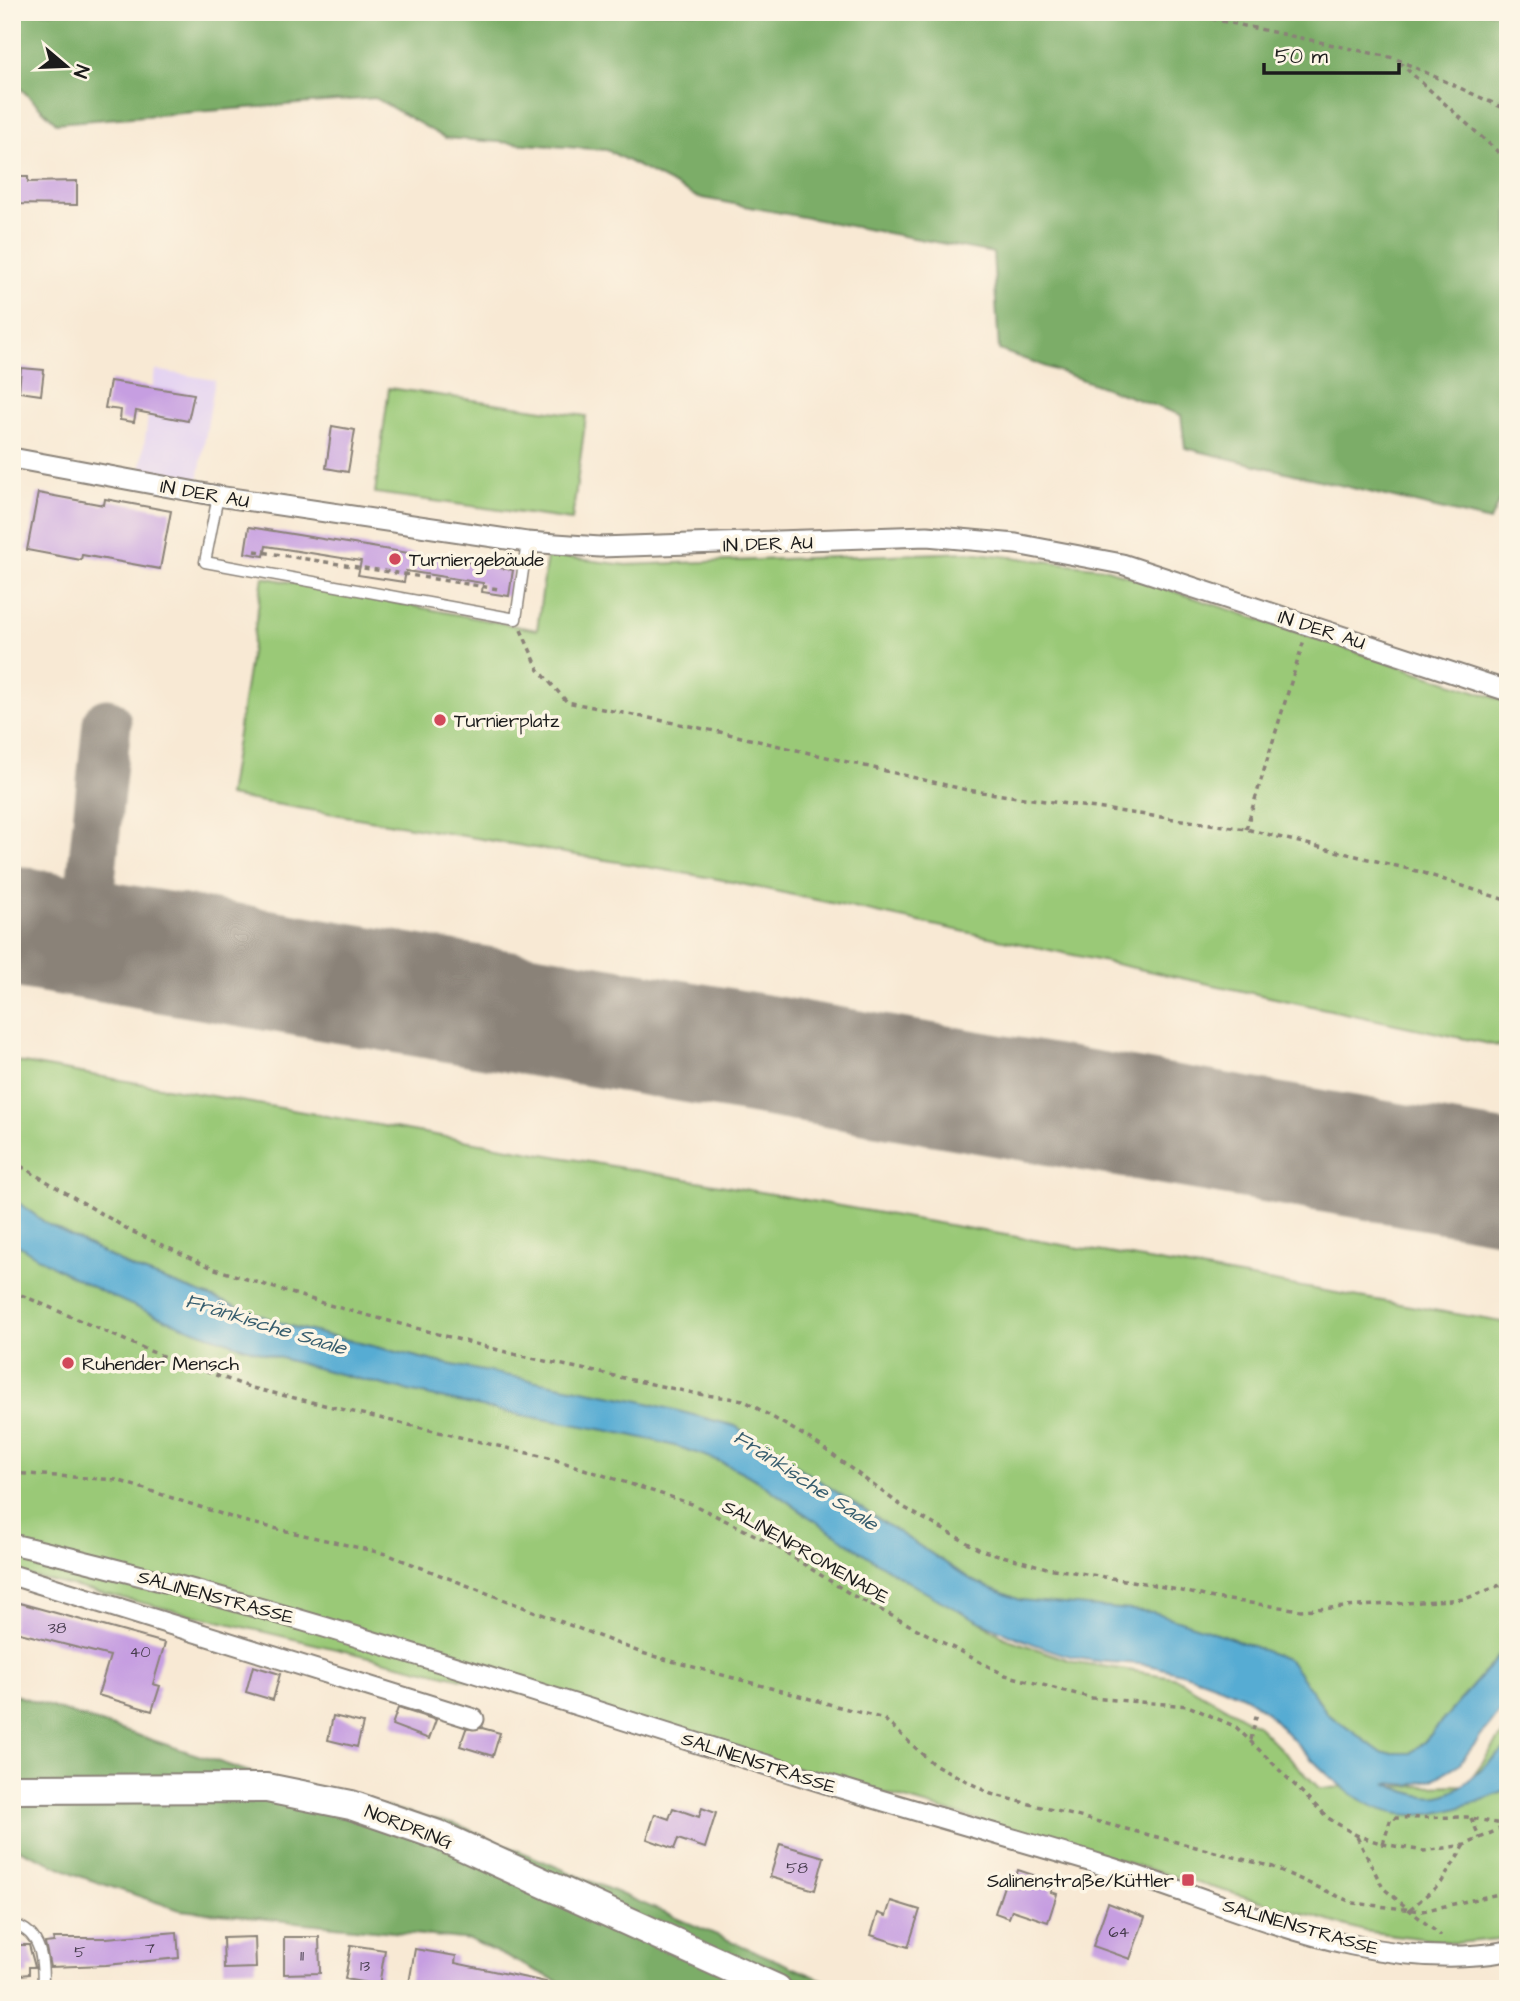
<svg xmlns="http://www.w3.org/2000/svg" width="1520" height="2001" font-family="'Architects Daughter',sans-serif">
<rect width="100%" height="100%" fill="#fcf5e5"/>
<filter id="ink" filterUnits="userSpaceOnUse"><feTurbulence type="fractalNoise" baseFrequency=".0143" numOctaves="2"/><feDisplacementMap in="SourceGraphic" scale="14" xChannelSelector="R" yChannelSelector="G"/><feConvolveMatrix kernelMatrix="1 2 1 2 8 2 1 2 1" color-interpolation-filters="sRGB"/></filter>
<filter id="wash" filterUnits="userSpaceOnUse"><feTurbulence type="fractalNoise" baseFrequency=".00686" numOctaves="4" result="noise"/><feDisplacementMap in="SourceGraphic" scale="28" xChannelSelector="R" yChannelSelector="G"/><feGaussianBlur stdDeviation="1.57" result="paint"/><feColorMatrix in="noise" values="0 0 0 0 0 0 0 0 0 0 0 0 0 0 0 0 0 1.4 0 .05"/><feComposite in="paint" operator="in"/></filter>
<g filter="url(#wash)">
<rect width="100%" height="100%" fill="#f8e9d4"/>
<!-- built -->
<path fill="#e4d3f2" d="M155 370 215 380 198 480 140 473Z"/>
<!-- green -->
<path fill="#9ac977" stroke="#5b724a" stroke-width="2" d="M389 388 586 416 572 520 375 493Z
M968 552 1104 568 1508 702V1048L718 879 228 796 263 577 537 630 547 555 626 565Z
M12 1061 1508 1323V1645L1425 1741 1410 1753H1382L1328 1714 1289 1660 1217 1633 1020 1600 975 1582 735 1426 442 1363 289 1326 132 1268 47 1224 12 1198Z
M12 1222 119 1287 706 1441 1005 1638 1075 1662 1173 1677 1258 1726 1319 1788 1466 1785 1508 1727V1938L1456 1943 1364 1931 609 1714 12 1572Z"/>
<!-- forest -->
<path fill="#7bad68" stroke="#4c6442" stroke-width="2" d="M12 12H1508V481L1490 521 1185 448 1181 415 999 350 993 253 697 197 607 150 445 138 375 98 56 123 12 80Z
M12 1694 280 1782 456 1824 844 1989H574L471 1940 180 1910 82 1877 12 1846Z"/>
<!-- water -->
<path fill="#57acd3" stroke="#3a6478" stroke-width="2" d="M12 1198 47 1224 132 1268 289 1326 442 1363 640 1401 735 1426 975 1582 1020 1600 1153 1612 1217 1633 1289 1660 1328 1714 1382 1753H1410L1425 1741 1508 1645V1702L1459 1764 1433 1779 1411 1785 1386 1783C1454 1816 1458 1783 1508 1747V1790C1407 1832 1372 1824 1298 1745 1281 1728 1264 1706 1243 1696 1217 1684 1184 1673 1157 1667 1133 1661 1107 1664 1083 1659 1060 1655 1035 1644 1013 1636 942 1607 877 1563 814 1520 789 1504 765 1483 738 1470 663 1433 573 1427 491 1409 333 1376 148 1332 12 1241Z"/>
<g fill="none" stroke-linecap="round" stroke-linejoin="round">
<!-- taxiway -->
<path stroke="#8a8278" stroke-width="49" d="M85 939 107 723"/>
<!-- runway -->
<path stroke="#8a8278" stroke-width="121" d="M12 926 1508 1183"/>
</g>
<g id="blocks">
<!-- building -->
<path fill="#c69ee1" d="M12 177H28V182L77 181V205L12 204Z
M21 368 44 370 41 395 19 392Z
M110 381 194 394 188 421 136 411 134 422 120 420 121 410 105 408Z
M332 426 355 430 348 472 326 468Z
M38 493 104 505 105 499 171 511 160 569 82 555 81 560 27 550Z
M249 527 513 570 509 596 482 592 483 583 406 571 404 582 358 575 361 561 266 546 264 556 245 553Z
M16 1602 165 1643 153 1684 160 1686 152 1711 98 1695 110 1656 12 1631Z
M253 1666 280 1674 273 1700 246 1692Z
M398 1708 436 1720 429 1739 392 1725Z
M333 1716 363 1723 357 1747 328 1740Z
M482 1728 500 1733 493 1756 460 1746 466 1729Z
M673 1808 699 1817 702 1808 716 1813 705 1848 678 1839 674 1849 647 1839 655 1814 669 1819Z
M780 1844 824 1857 815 1890 770 1877Z
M1018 1870 1054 1882 1051 1892 1057 1894 1048 1922 1012 1910 1009 1918 995 1913 1005 1883 1013 1886Z
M891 1901 920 1910 908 1947 871 1935 878 1913 886 1916Z
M1108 1903 1145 1917 1130 1959 1093 1946Z
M177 1932 179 1958 106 1965 50 1967 45 1943 54 1942 53 1938H106Z
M255 1937 256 1968 224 1969 223 1938Z
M284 1937H319L320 1973 284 1974Z
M12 1945H29L35 1967H29V1974L12 1976Z
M351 1945 385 1950 379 1985 345 1979Z
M415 1949 456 1956 455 1963 546 1982 545 1989H408Z"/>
</g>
</g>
<g filter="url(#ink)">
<use href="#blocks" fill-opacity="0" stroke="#8a8278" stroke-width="2"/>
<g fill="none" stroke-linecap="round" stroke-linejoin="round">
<defs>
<path id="service" d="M218 496 205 562 516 619 527 542
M12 1924C43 1932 43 1961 43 1989"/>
<path id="minor" d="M12 458 218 496 527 542 600 547 927 536 1016 544 1122 564 1508 691
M12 1544C295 1609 567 1704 844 1789 929 1815 1014 1839 1099 1864 1229 1902 1369 1977 1508 1951
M12 1575 474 1719"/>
<path id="secondary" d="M12 1789 267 1788 351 1805 438 1835 777 1989"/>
</defs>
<!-- service casing -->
<use href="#service" stroke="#8a8278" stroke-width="13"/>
<!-- minor casing -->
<use href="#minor" stroke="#8a8278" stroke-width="23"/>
<!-- secondary casing -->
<use href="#secondary" stroke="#8a8278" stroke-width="32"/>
<!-- path -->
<path stroke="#8a8278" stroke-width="3.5" stroke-dasharray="5 5" stroke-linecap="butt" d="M1162 12 1203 17 1394 58 1508 110
M1399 62 1508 161
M255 551 499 589
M521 630 539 670 567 702 720 732 967 790 1246 829 1421 872 1508 901
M1246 829 1304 640
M12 1161 131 1231 215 1269 329 1305 517 1355 698 1394 743 1400 815 1442 903 1507 980 1550 1047 1568 1150 1584 1214 1598 1301 1610 1465 1599 1508 1582
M12 1291 157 1354 252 1388 553 1459 692 1504 769 1542 852 1595 1005 1675 1092 1698 1188 1706 1236 1727 1328 1818 1356 1835 1383 1844 1424 1851 1465 1845 1508 1825
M12 1473 117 1480 243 1521 386 1554 642 1653 884 1719 932 1763 991 1794 1273 1867 1353 1903 1422 1911 1508 1892
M1251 1740 1257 1712
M1471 1818 1480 1838
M1357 1837 1383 1888 1441 1936
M1383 1844 1391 1818 1467 1817 1506 1825
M1410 1909 1441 1883 1465 1845
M1433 1989H1438"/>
<!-- service -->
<use href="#service" stroke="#fff" stroke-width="10"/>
<!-- minor -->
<use href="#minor" stroke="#fff" stroke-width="19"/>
<!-- secondary -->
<use href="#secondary" stroke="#fff" stroke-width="28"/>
</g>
</g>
<!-- markers -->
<g fill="#d1495b" stroke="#fcf5e5" stroke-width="2.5">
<circle cx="395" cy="559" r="7"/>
<circle cx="440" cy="720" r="7"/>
<circle cx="68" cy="1363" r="7"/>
<rect x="1181" y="1873" width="14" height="14" rx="3.5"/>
</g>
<g text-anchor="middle" stroke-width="7" stroke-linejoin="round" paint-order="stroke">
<!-- number labels -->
<g font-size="16" fill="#463c4d">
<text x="57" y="1633">38</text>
<text x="140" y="1657">40</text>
<text x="797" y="1873">58</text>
<text x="1119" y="1937">64</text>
<text x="150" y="1953">7</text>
<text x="80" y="1957">5</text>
<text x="302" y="1961">11</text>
<text x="365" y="1971">13</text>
</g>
<!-- street labels -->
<g font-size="19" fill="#1c1c1c" stroke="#fcf5e5">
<text transform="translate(205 493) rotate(10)" y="7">IN DER AU</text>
<text transform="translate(768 543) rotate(-2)" y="7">IN DER AU</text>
<text transform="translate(1322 629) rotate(18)" y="7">IN DER AU</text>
<text transform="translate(806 1551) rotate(30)" y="7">SALINENPROMENADE</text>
<text transform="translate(216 1596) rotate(15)" y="7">SALINENSTRASSE</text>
<text transform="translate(759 1762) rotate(18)" y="7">SALINENSTRASSE</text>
<text transform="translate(409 1826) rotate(21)" y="7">NORDRING</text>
<text transform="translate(1301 1926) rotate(16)" y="7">SALINENSTRASSE</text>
</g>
<!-- poi labels -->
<g font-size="19" fill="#1c1c1c" stroke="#fcf5e5" text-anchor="start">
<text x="409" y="566">Turniergebäude</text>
<text x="454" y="727">Turnierplatz</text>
<text x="82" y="1370">Ruhender Mensch</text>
<text x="1174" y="1887" text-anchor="end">Salinenstraße/Küttler</text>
</g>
<!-- water labels -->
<g font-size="21" font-style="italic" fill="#375d6e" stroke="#fcf5e5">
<text transform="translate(266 1324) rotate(17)" y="7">Fränkische Saale</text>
<text transform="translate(806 1480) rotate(33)" y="7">Fränkische Saale</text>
</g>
</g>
<!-- margin -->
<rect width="1520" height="2001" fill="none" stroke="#fcf5e5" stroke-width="42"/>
<!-- north arrow -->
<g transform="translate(66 66) rotate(109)" stroke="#fcf5e5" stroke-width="5" paint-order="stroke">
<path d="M0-5L12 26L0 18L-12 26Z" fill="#1c1c1c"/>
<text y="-10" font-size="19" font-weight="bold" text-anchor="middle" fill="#1c1c1c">N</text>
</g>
<!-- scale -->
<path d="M1264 63v10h135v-10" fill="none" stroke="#1c1c1c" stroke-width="3.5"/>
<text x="1275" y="63" font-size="21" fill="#1c1c1c" stroke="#fcf5e5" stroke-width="5" paint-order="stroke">50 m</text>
</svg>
